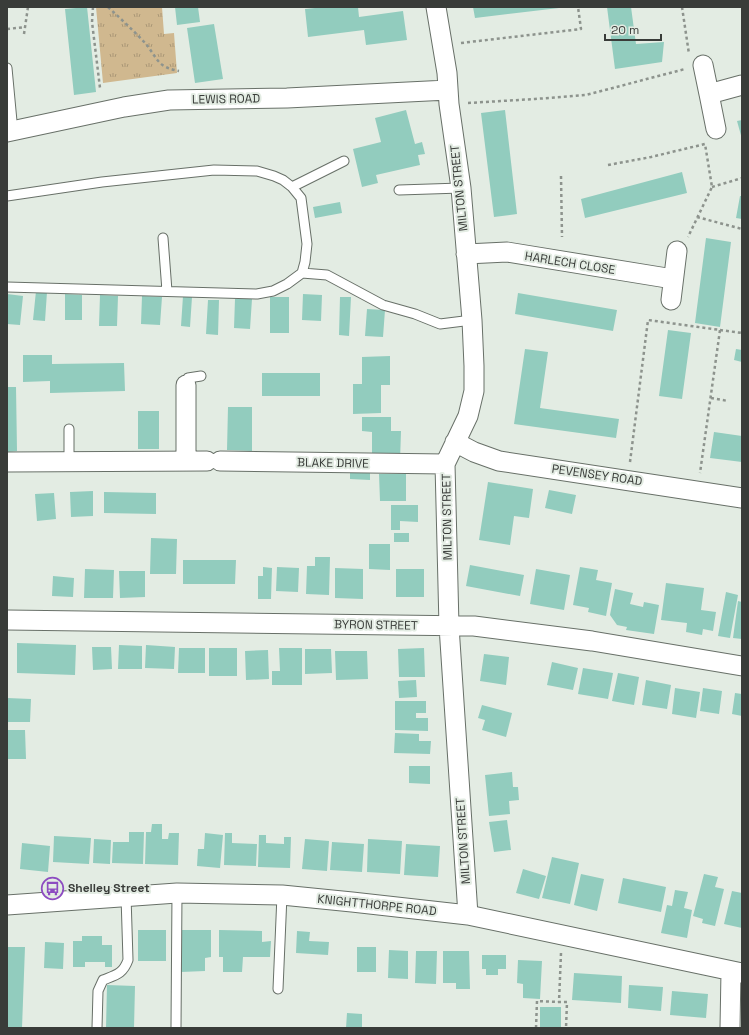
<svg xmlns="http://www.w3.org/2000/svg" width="749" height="1035" font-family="'Space Grotesk',sans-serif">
<defs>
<pattern id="grass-tufts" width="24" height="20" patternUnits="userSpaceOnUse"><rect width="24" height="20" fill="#d0b88f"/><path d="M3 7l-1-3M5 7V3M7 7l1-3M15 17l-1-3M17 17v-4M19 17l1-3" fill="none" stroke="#aa9776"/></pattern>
</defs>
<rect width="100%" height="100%" fill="#e3ece3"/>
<!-- grass -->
<path fill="url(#grass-tufts)" d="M96 7H162L164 34 174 33 177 73 103 83Z"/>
<!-- building -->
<path fill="#92ccbe" d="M87 7 96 92 74 95 65 9Z
M175 7H198L200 22 177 25Z
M325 7H358L359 17 403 11 407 40 366 45 364 30 308 37 305 9Z
M473 7H559V8L475 18Z
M607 7H631L636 44 664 42 662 62 615 69Z
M214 24 223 79 195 83 187 28Z
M406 110 415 144 422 142 425 154 418 155 420 165 376 175 378 183 362 187 353 149 381 142 375 118Z
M505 110 517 214 494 217 481 113Z
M742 120V139L737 121Z
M682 172 687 193 585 218 581 199Z
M740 196H742V219L736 218Z
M340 202 342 213 315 218 313 207Z
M706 238 731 242 720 327 695 323Z
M36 291 47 292 45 321 33 320Z
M518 293 617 310 613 331 515 314Z
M7 294 23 296 20 325 7 324Z
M65 294 82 295V320H65Z
M303 294 322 295 321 321 302 320Z
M100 295 118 296 117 326H99Z
M142 296 162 297 160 325 141 324Z
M183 296 192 297 190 327 181 326Z
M270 297H289V333H270Z
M340 297H351L349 336 339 335Z
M235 299H252L250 329 234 328Z
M208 300H219L218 335 206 334Z
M367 309 385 310 383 337 365 336Z
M668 330 691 333 682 399 659 396Z
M525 349 548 352 540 408 619 419 616 438 514 424Z
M736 349 742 350V362L734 360Z
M23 355H52V364L124 363 125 391 50 393V381L23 382Z
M390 356V385H381V413L353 414V384H362V357Z
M262 373H320V396H262Z
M7 387H16L17 451 7 452Z
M228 407H252V451L227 450Z
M138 411H159V449H138Z
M362 417H391V431H401L400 461 372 460V432L362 431Z
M714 432 742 436V462L710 458Z
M350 465 370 471V480L350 479Z
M379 474H406V501H380Z
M488 482 533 489 529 518 514 516 510 545 479 540Z
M549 490 576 495 572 514 545 508Z
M93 491V516L71 517 70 492Z
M104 492 156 493V514L104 513Z
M54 493 56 519 37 521 35 494Z
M391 505H418V522L400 521V530H391Z
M394 533H409V542H394Z
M151 538 177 539 176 574H150Z
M369 544H390V570L369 569Z
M315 557H330L329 595 306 594 307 566H315Z
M183 560H236L235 584H183Z
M470 565 524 575 520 596 466 586Z
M263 567 272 568 271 599H258V576H263Z
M277 567 299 568 298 592 276 591Z
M580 567 598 570 596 580 612 583 606 616 588 612 589 608 573 605Z
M335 568 363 569V599L335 598Z
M85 569 114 570 113 598H84Z
M396 569H424V597H396Z
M536 569 570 575 564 610 530 604Z
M119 571H145V597L120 598Z
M53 576 74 578 73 597 52 596Z
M666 583 704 588 701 610 716 612 713 631 703 629 702 635 686 632 687 623 661 620Z
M615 589 633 593 630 604 643 607 644 602 659 605 654 634 626 630 627 627 617 625 610 615Z
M726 592 738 595 730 638 718 636Z
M738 601 742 602V639L733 638Z
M17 643 76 645 75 675 17 673Z
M119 645 142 646V669H118Z
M146 645 175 647 174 669 145 668Z
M92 647H111L112 669 93 670Z
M179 648H205V673H178Z
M209 648H237V676H209Z
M279 648H302V685H272V671H280Z
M424 648 425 677H399L398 649Z
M305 649H331L332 673 305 674Z
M268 650 269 679 246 680 245 651Z
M335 651H367L368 679 336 680Z
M484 654 509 657 506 685 480 681Z
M552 662 578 668 573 690 547 685Z
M583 668 613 673 608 699 578 694Z
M618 673 639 677 634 705 612 701Z
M416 680 417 697 399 698 398 681Z
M646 680 671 685 667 709 642 705Z
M675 688 700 692 696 718 672 714Z
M703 688 722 691 719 714 700 711Z
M735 693 742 694V716L732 714Z
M7 698 31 699 30 722H7Z
M395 701H426V713H416V718H428V731L395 730Z
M482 705 512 713 506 737 482 730 485 720 478 718Z
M7 730H25L26 759H7Z
M395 733 419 734V741H431L430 754 394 753Z
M409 766H430V784L409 783Z
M512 772 513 787H518L519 800 509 801 510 814 489 816 485 775Z
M507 820 511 850 494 852 489 822Z
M152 824H162V839H168L169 833H179L178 865 145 864 146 832H151Z
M129 832H144L143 864 112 863 113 842H129Z
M205 833 223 835 220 868 197 866 198 849H204Z
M225 833H232V843L257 844 256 866 224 865Z
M259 835H266V843L284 844V837H291L290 868 258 867Z
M54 836 91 838 89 864 53 862Z
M94 839 111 840 110 864 93 863Z
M305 839 329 841 327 871 302 869Z
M368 839 402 841 400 874 367 872Z
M332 842 364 844 362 872 330 870Z
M22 843 50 846 48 872 20 869Z
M406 844 440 846 438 877 404 875Z
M552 857 579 863 570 904 542 898Z
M523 869 546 876 539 899 516 893Z
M581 874 604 879 597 911 574 905Z
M704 874 718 877 715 887 724 889 715 926 702 923 703 919 693 916Z
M623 878 666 887 661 912 618 903Z
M675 890 688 892 684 908 692 910 687 938 661 933 667 905 672 906Z
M732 891 742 893V928L724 924Z
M138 930H166V961H138Z
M181 930H211V957L205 958V971L181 972Z
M219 930 262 931V942L271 941 270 957H243L242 972H223V957H219Z
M297 931 310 932 309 941 329 942 328 955 296 953Z
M82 936H102V945H112V967H105V962H85V967H73V941H82Z
M45 942 64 943 63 969 44 968Z
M8 947H25L22 1028H7Z
M357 947H376V972H357Z
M389 950 408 951V979L388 978Z
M416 951H437L436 984 415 983Z
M443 951H469L470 989H456V983H443Z
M482 955H506V969H498V975H486V969H482Z
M518 960 542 961 540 999 523 998V984L517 983Z
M574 973 622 976 621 1003 572 1000Z
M107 985 135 986 134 1028H106Z
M629 985 663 987 661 1011 628 1008Z
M672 991 708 994 706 1018 670 1015Z
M540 1007H561V1028H540Z
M347 1013 362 1014V1028H346Z"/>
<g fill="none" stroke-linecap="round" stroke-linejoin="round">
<defs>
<path id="lane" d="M7 68 13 132
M292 187 344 161
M399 190 461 188
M7 196 102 182 214 170 257 171 274 176 283 180 292 187 301 198 307 244 305 262 302 273 287 284 273 291 257 294 7 287
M163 238 167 291
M302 273 327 275 383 305 415 314 440 324 472 320
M186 385 188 378 201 376
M69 429V462
M278 989 282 895
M97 1028 98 991 103 980C116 975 123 974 128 960L126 896
M176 1028 177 893"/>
<path id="street" d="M436 7 447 73 449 104 461 188 472 320 474 366V391L468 416 445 464 449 626 468 915
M703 65 709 94 742 85
M709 94 716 129
M7 132 124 107 169 100 287 98 448 90
M466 254 507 252 673 279
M671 300 677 251
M186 385V461
M455 442 474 452 499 461 742 498
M220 461 445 464
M7 462 207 461
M7 620 474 626 592 641 742 666
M7 905 177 893 282 895 352 902 468 915 742 973
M730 1028 731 971"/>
</defs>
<!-- lane casing -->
<use href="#lane" stroke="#687068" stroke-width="11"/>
<!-- street casing -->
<use href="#street" stroke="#687068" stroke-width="21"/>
<!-- path -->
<path stroke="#8d938d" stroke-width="2.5" stroke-dasharray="3 3" stroke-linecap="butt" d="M93 7 92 22 100 88
M108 7C121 19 134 31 146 44 152 51 156 61 164 66 169 69 174 70 179 71
M682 7 689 54
M7 29 26 27
M24 34 28 7
M461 43 581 29 578 7
M468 103 535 99 586 95 685 69
M608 165 651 157 705 144 712 187 688 237
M561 176 562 237
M712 187 742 178
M697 217 742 229
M720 330 742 333
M711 398 728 401
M630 462 648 320 720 330 700 473
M561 953 559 1002H567L566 1028
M536 1028 537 1001 559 1002"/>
<!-- lane -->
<use href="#lane" stroke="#fff" stroke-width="9"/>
<!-- street -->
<use href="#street" stroke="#fff" stroke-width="19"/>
</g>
<!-- icons -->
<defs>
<symbol id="bus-ring" viewBox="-11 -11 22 22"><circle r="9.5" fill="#e3ece3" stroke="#8d4cc1" stroke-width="1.5"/><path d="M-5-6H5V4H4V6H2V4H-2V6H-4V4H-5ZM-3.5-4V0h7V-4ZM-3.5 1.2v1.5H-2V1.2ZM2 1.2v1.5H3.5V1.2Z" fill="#8d4cc1"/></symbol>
</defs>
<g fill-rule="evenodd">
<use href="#bus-ring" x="40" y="876" width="25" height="25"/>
</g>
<g text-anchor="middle" stroke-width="4" stroke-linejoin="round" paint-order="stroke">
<!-- street labels -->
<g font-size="12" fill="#393c39" stroke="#e3ece3">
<text transform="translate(226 99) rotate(-1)" y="4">LEWIS ROAD</text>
<text transform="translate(459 188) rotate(-96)" y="4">MILTON STREET</text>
<text transform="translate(570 263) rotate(9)" y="4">HARLECH CLOSE</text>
<text transform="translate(333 463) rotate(1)" y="4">BLAKE DRIVE</text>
<text transform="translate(597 475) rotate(8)" y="4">PEVENSEY ROAD</text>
<text transform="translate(447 517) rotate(-91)" y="4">MILTON STREET</text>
<text transform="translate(376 625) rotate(1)" y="4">BYRON STREET</text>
<text transform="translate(463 841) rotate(-94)" y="4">MILTON STREET</text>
<text transform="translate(377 905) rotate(6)" y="4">KNIGHTTHORPE ROAD</text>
</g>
<!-- poi labels -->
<g font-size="12" font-weight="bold" fill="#393c39" stroke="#e3ece3" text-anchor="start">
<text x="68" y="892">Shelley Street</text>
</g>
</g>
<!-- border -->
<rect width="749" height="1035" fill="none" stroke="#393c39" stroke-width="16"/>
<!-- scale -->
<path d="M605 34v6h56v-6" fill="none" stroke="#393c39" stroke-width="2"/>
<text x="611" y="34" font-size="12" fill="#393c39" stroke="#e3ece3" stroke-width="3" paint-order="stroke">20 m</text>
</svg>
